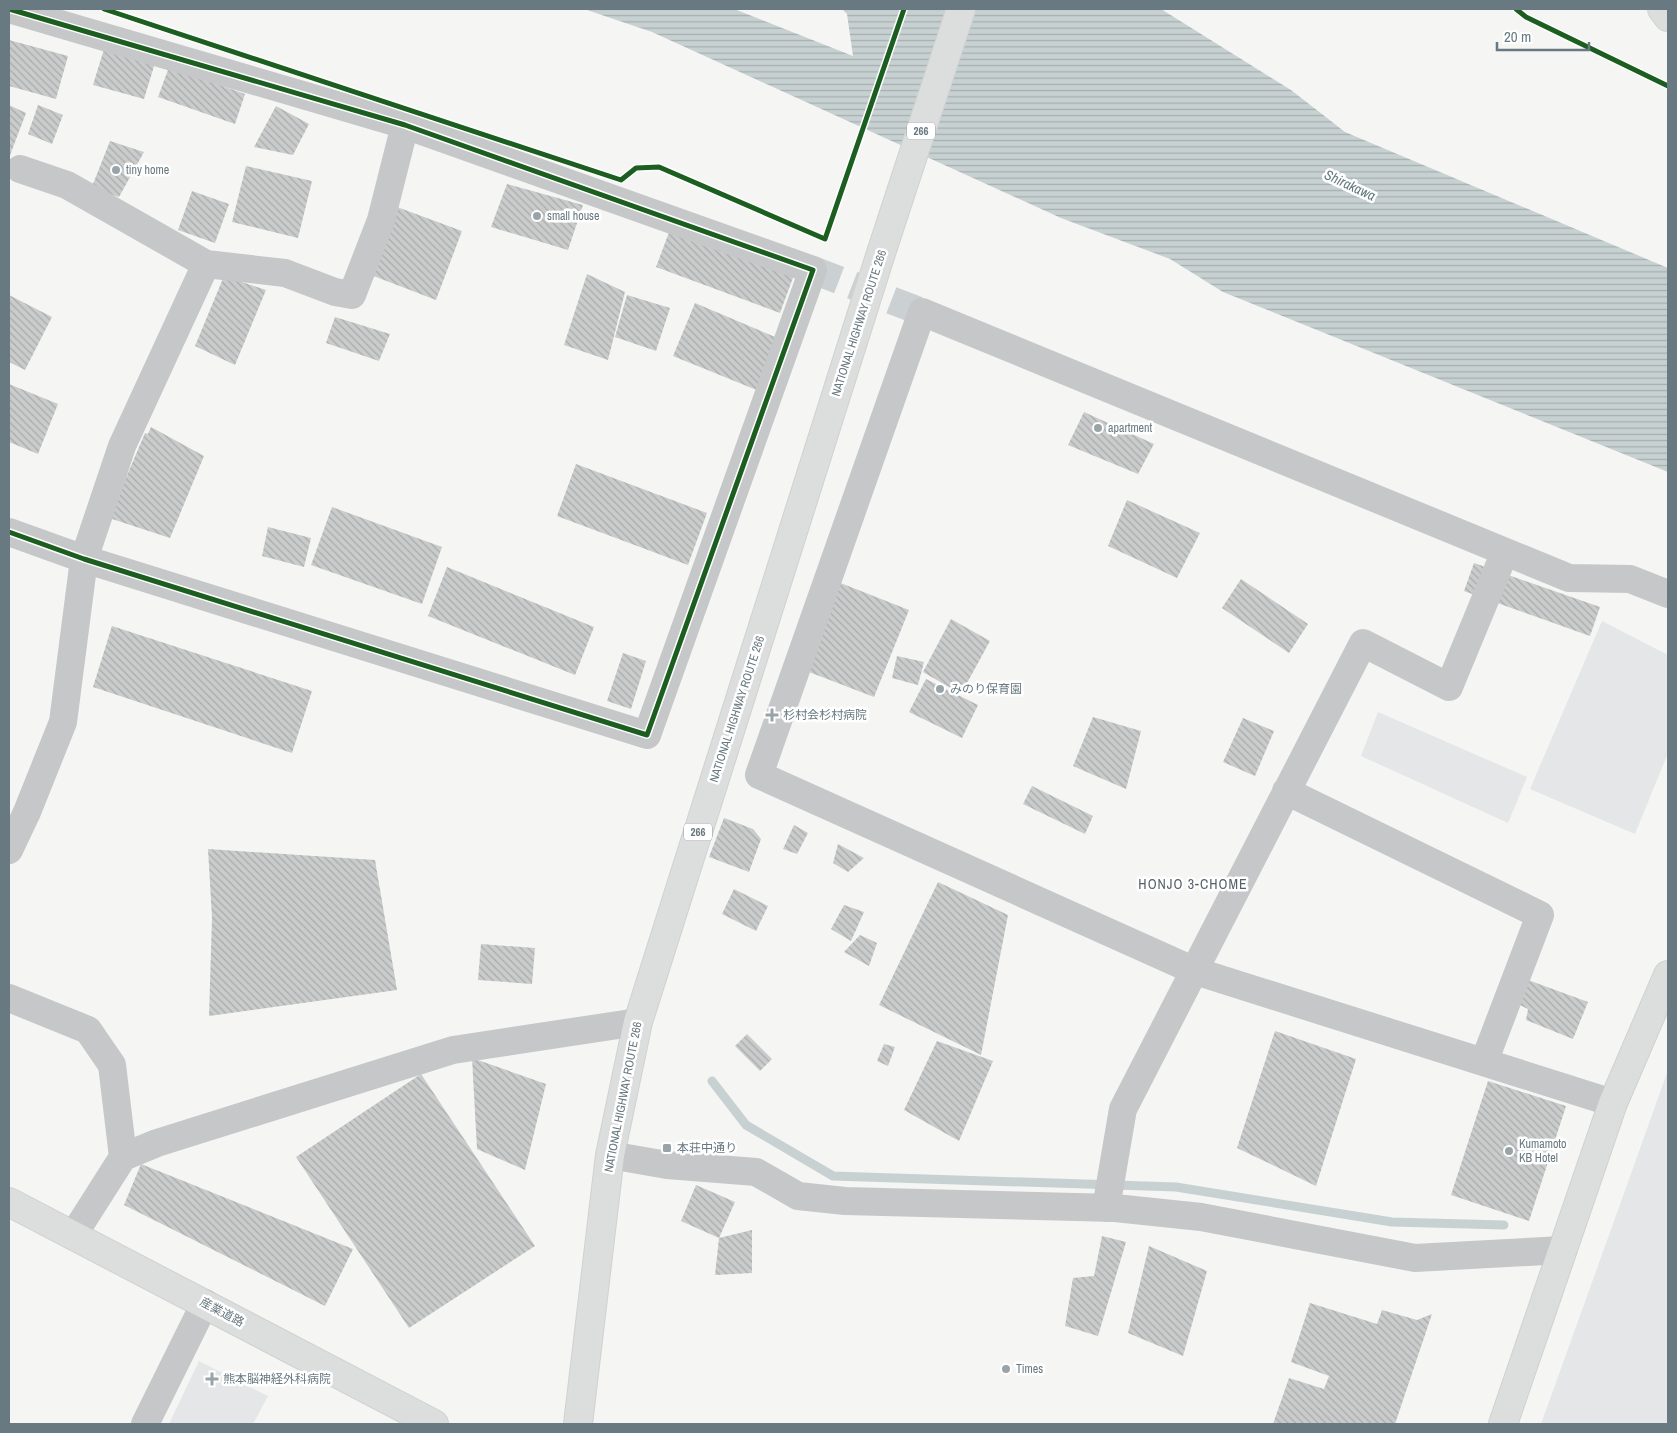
<svg xmlns="http://www.w3.org/2000/svg" width="1677" height="1433" font-family="'Archivo Narrow','Noto Sans JP',sans-serif">
<defs>
<pattern id="water-rules" width="6" height="5" patternUnits="userSpaceOnUse" patternTransform="scale(1.25)"><rect width="6" height="5" fill="#c8d1d2"/><path d="M0 2.5h6" fill="none" stroke="#a6aeb0"/></pattern>
<pattern id="building-back-hatch" width="6" height="6" patternUnits="userSpaceOnUse" patternTransform="scale(1.25)"><rect width="6" height="6" fill="#cacccc"/><path d="M-1 5l2 2M0 0l6 6M5-1l2 2" fill="none" stroke="#a8aaab"/></pattern>
</defs>
<rect width="100%" height="100%" fill="#f5f5f4"/>
<!-- built -->
<path fill="#e5e6e7" d="M1602 621 1668 655V753L1635 834 1530 789Z
M1378 712 1527 777 1508 823 1361 756Z
M1668 1070V1424H1541L1618 1210Z
M199 1361 268 1396 253 1424H169Z"/>
<!-- water -->
<path fill="url(#water-rules)" d="M584 9H734L853 56 847 14 842 9H1161L1291 90 1345 132 1668 268V472L1223 292 1170 259 1061 218 652 32Z"/>
<g fill="none" stroke-linecap="round" stroke-linejoin="round">
<!-- stream -->
<path stroke="#c8d1d2" stroke-width="9" d="M712 1081 746 1125 833 1176 1176 1187 1392 1222 1504 1225"/>
</g>
<!-- building -->
<path fill="url(#building-back-hatch)" d="M9 40 68 56 56 99 9 86Z
M104 49 155 63 144 99 93 85Z
M169 67 245 94 235 124 158 97Z
M9 105 26 113 9 158Z
M38 105 63 115 52 144 28 134Z
M276 106 309 124 293 155 254 147Z
M110 141 144 152 119 197 91 189Z
M246 166 312 181 298 238 232 222Z
M507 184 583 205 568 250 491 227Z
M192 191 229 204 215 243 178 230Z
M397 207 462 231 436 300 371 275Z
M671 227 794 275 780 313 656 267Z
M587 274 625 292 608 360 564 345Z
M224 276 266 290 235 365 195 346Z
M9 295 52 317 25 370 9 362Z
M627 295 670 308 656 351 615 337Z
M695 303 780 339 759 391 673 356Z
M335 317 390 334 379 361 326 343Z
M9 384 58 404 38 454 9 442Z
M1084 412 1154 444 1138 474 1068 445Z
M151 427 204 456 170 538 109 518 145 433 148 434Z
M576 464 707 513 688 565 557 516Z
M1127 500 1200 533 1177 578 1108 546Z
M332 507 442 547 422 604 311 565Z
M268 527 311 538 304 567 262 556Z
M1474 563 1600 607 1590 636 1464 591Z
M447 567 594 627 575 675 428 616Z
M1241 579 1308 624 1289 653 1222 608Z
M838 582 909 610 874 697 809 672Z
M951 619 990 641 961 694 923 672Z
M112 626 312 691 292 753 93 687Z
M623 653 646 661 631 709 607 701Z
M897 656 924 662 918 685 892 678Z
M926 679 978 705 962 738 909 712Z
M1093 717 1141 731 1126 789 1073 766Z
M1243 718 1274 731 1255 776 1223 762Z
M1032 786 1093 816 1085 834 1023 804Z
M724 818 753 829 761 839 749 872 709 857Z
M794 825 808 833 797 854 783 849Z
M838 844 864 858 848 872 833 863Z
M208 849 375 860 397 990 209 1016 212 918Z
M938 882 1008 915 981 1055 879 1005Z
M734 889 768 906 756 931 722 914Z
M844 905 864 912 851 941 831 929Z
M860 935 877 943 869 966 844 952Z
M481 944 535 948 532 984 478 980Z
M1512 974 1588 1002 1573 1039 1526 1020 1528 1009 1502 997Z
M1275 1031 1356 1059 1316 1186 1237 1148Z
M747 1034 772 1059 760 1071 735 1046Z
M937 1041 993 1061 959 1141 904 1110Z
M884 1044 895 1047 888 1066 877 1061Z
M472 1058 546 1084 525 1170 477 1149Z
M421 1074 535 1246 409 1328 296 1157Z
M1488 1081 1566 1106 1529 1221 1451 1195Z
M141 1164 353 1249 325 1306 124 1205Z
M696 1185 735 1202 719 1238 681 1221Z
M752 1230V1273L715 1275 719 1238Z
M1102 1236 1126 1242 1098 1336 1065 1326 1073 1278 1094 1276Z
M1149 1246 1207 1271 1183 1356 1128 1333Z
M1310 1303 1377 1324 1382 1310 1417 1320 1432 1314 1395 1424H1273L1289 1378 1324 1389 1329 1376 1291 1362Z"/>
<g fill="none" stroke-linecap="round" stroke-linejoin="round">
<!-- street-tunnel -->
<path stroke="#cbd0d2" stroke-width="28" stroke-dasharray="28 14" stroke-linecap="butt" d="M813 270 922 312"/>
<defs>
<path id="secondary" d="M9 1202 434 1424
M1503 1424 1613 1103 1668 975"/>
<path id="highway" d="M1662 9 1668 17
M578 1424 610 1155 638 1022 881 253 961 9"/>
</defs>
<!-- secondary casing -->
<use href="#secondary" stroke="#d0d1d1" stroke-width="30"/>
<!-- highway casing -->
<use href="#highway" stroke="#d0d1d1" stroke-width="30"/>
<!-- street -->
<path stroke="#c6c7c8" stroke-width="28" d="M9 9 405 125 813 270 647 735 84 559 9 532
M20 169 67 185 206 264
M1286 791 1540 915 1484 1062
M9 850 27 812 63 722 84 559 122 446 206 264 285 273 335 292 352 295 381 220 405 125
M9 998 88 1030 112 1065 123 1157 74 1234
M1613 1103 1195 971 759 775 922 312 1569 578 1630 579 1668 594
M610 1155 667 1165 756 1172 798 1196 845 1201 1115 1208 1201 1217 1415 1258 1563 1250
M123 1157 157 1143 453 1050 638 1022
M1106 1208 1123 1109 1363 643 1449 687 1504 554
M145 1424 205 1303"/>
<!-- secondary -->
<use href="#secondary" stroke="#dcdddd" stroke-width="28"/>
<!-- highway -->
<use href="#highway" stroke="#dcdddd" stroke-width="28"/>
<defs>
<path id="cycleway" d="M9 9 405 125 813 270 647 735 84 559 9 532
M104 9 621 180 636 168 659 167 825 239 904 9
M1516 9 1526 17 1668 86"/>
</defs>
<!-- cycleway casing -->
<use href="#cycleway" stroke="#fff" stroke-width="8"/>
<!-- cycleway -->
<use href="#cycleway" stroke="#1b5e20" stroke-width="5"/>
</g>
<!-- markers -->
<g fill="#99a4a9" stroke="#fff" stroke-width="2">
<circle cx="116" cy="170" r="5"/>
<circle cx="537" cy="216" r="5"/>
<circle cx="1098" cy="428" r="5"/>
<circle cx="940" cy="689" r="5"/>
<path d="M769.5 707.5h5v5h5v5h-5v5h-5v-5h-5v-5h5z"/>
<rect x="662" y="1143" width="10" height="10" rx="2.5"/>
<circle cx="1509" cy="1151" r="5"/>
<circle cx="1006" cy="1369" r="5"/>
<path d="M209.5 1371.5h5v5h5v5h-5v5h-5v-5h-5v-5h5z"/>
</g>
<g text-anchor="middle" stroke-width="5" stroke-linejoin="round" paint-order="stroke">
<!-- shield labels -->
<g fill="#fff" stroke="#95a1a7" stroke-width="1">
<rect x="907" y="122.5" width="28" height="17" rx="4"/>
<rect x="684" y="823.5" width="28" height="17" rx="4"/>
</g>
<g font-size="11" font-weight="bold" fill="#687981">
<text x="921" y="135">266</text>
<text x="698" y="836">266</text>
</g>
<!-- poi labels -->
<g font-size="12" fill="#687981" stroke="#fff" text-anchor="start">
<text x="126" y="174">tiny home</text>
<text x="547" y="220">small house</text>
<text x="1108" y="432">apartment</text>
<text x="950" y="693">みのり保育園</text>
<text x="783" y="719">杉村会杉村病院</text>
<text x="1519" y="1148">Kumamoto<tspan x="1519" dy="14">KB Hotel</tspan></text>
<text x="677" y="1152">本荘中通り</text>
<text x="1016" y="1373">Times</text>
<text x="223" y="1383">熊本脳神経外科病院</text>
</g>
<!-- street labels -->
<g font-size="12" fill="#687981" stroke="#fff">
<text transform="translate(859 323) rotate(-72)" y="4">NATIONAL HIGHWAY ROUTE 266</text>
<text transform="translate(737 709) rotate(-72)" y="4">NATIONAL HIGHWAY ROUTE 266</text>
<text transform="translate(623 1097) rotate(-79)" y="4">NATIONAL HIGHWAY ROUTE 266</text>
<text transform="translate(222 1312) rotate(28)" y="4">産業道路</text>
</g>
<!-- water labels -->
<g font-size="14" font-style="italic" fill="#64797d" stroke="#fff">
<text transform="translate(1350 185) rotate(25)" y="5">Shirakawa</text>
</g>
<!-- neighbourhood labels -->
<g font-size="14" letter-spacing="1" fill="#556167" stroke="#fff">
<text x="1193" y="889">HONJO 3-CHOME</text>
</g>
</g>
<!-- border -->
<rect width="1677" height="1433" fill="none" stroke="#687981" stroke-width="20"/>
<!-- scale -->
<path d="M1497 42v8h92v-8" fill="none" stroke="#687981" stroke-width="2.5"/>
<text x="1504" y="42" font-size="15" fill="#687981" stroke="#ffffff" stroke-width="4" paint-order="stroke">20 m</text>
</svg>
